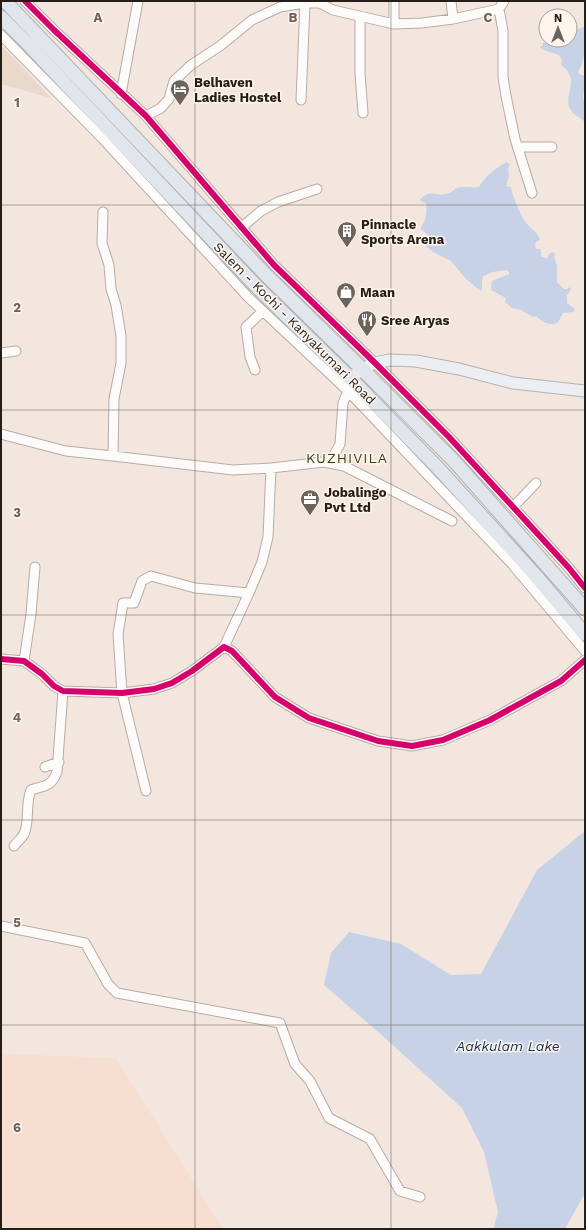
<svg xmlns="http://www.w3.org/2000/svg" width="586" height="1230" font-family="'Work Sans',sans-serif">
<rect width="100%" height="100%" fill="#f3e6de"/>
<!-- built -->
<path fill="#f6dfd1" d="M1 1054 116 1058 223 1229H1Z"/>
<!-- education -->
<path fill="#e9d8cc" d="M1 45 51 98 1 84Z"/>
<!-- water -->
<path fill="#c7d2e6" d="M572 26 578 29 584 27 585 28C585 43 586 60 578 72L579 74 585 76 583 98 585 105V122C580 117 572 115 569 107 565 95 576 85 568 72 566 69 564 67 561 65 566 50 546 55 540 47L543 45V43L546 40 571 41V35L573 32 570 30V27Z
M506 162 510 164 508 169 509 176 506 186 511 187C512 195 522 219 528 225 533 231 538 232 540 240L536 242 535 245 536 249H541V256L547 259 549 254 553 252 555 254 554 257 557 265V282L564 289H567L569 287 571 289 567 295V303L575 309 573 312 563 313C561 316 560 320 558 322 551 328 541 321 536 316L533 317 521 310 512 308 505 302 506 298 491 290 492 281 509 274V272L507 270 493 272 483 276 482 280V291L477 288 466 279 451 261 433 252 426 246C426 242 428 239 428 235L421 229C421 225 424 224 425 220 426 215 427 208 426 203L422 202 420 200C429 189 435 196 446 194 451 193 453 190 457 188 462 186 472 188 479 187 485 176 495 169 506 162Z
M585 831V1193L565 1229H493L498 1212 484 1152 462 1108 385 1038 324 985 331 953 349 932 401 944 451 975 481 974 537 870Z"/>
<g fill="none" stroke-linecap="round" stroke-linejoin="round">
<defs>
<path id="minor" d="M25 1 54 30 146 116 274 265 375 363 449 437 569 568 585 588
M451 1 453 19
M499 9 503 31V77L506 96 515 139 532 193
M360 16V73L363 113
M394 24V1
M1 35 102 138 248 297 348 391 349 386
M121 94 138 1
M301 100 305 3
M146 116 161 108 169 99 174 81 191 65 220 46 252 20 280 7 305 3H320L333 10 394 24 422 23 453 19 499 9 504 1
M518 147H552
M103 212 102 243 109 265 111 289 116 305 121 336V363L114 399 113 456
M242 227 261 211 278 202 317 189
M1 353 16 351
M255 370 250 357 246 327 263 311
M1 434 66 451 113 456 233 470 271 468 324 462 333 457 340 444 343 403 348 391 512 564 585 651
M324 462 344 466 452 521
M513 507 536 483
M224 647 249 593 262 562 268 537 271 468
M1 659 24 661 42 674 54 686 63 691 122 693 154 689 172 683 192 671 224 647 232 651 275 697 309 718 378 741 412 746 443 740 490 720 561 681 585 660
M24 661 31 614 35 567
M45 767 59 762
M146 791 122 693 118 634 123 603H134L142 581 151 576 195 588 249 593
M14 846C17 842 22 838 24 834 30 821 25 804 31 790 46 785 51 787 57 772L63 691
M1 926 85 943 108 984 117 993 280 1023 295 1064 310 1081 329 1118 370 1139 400 1191 420 1197"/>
<path id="major" d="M356 374 362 369 375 363 389 360 416 361 459 369 513 383 585 391"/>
<path id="highway" d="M5 1 267 276 362 369 454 461 585 609
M1 17 28 44 258 288 351 379 440 470 537 577 585 634"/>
</defs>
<!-- minor casing -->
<use href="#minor" stroke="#b6aca6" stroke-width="11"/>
<!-- major casing -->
<use href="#major" stroke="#b1b2b6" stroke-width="13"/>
<!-- highway casing -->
<use href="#highway" stroke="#b1b2b6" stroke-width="15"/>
<!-- minor -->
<use href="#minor" stroke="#fdfbfa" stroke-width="9"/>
<!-- major -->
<use href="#major" stroke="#eceef2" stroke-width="11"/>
<!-- highway -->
<use href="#highway" stroke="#e1e6ec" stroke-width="13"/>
<defs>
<path id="cycleway" d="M25 1 54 30 146 116 274 265 375 363 449 437 569 568 585 588
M1 659 24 661 42 674 54 686 63 691 122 693 154 689 172 683 192 671 224 647 232 651 275 697 309 718 378 741 412 746 443 740 490 720 561 681 585 660"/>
</defs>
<!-- cycleway casing -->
<use href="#cycleway" stroke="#fff5ef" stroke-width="8"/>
<!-- cycleway -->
<use href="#cycleway" stroke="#d6006c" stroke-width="6"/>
</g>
<!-- grid -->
<path fill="none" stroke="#6d635d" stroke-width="1" stroke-opacity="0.55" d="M195 1V1229M391 1V1229M1 205H585M1 410H585M1 615H585M1 820H585M1 1025H585"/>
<!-- icons -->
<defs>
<symbol id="hotel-pin" viewBox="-11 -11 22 30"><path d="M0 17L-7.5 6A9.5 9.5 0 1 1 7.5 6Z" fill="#6d635d" stroke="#fff5ef"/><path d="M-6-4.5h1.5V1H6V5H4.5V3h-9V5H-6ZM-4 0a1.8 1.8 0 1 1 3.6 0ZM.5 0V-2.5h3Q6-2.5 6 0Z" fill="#fff"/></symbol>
<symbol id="building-pin" viewBox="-11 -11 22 30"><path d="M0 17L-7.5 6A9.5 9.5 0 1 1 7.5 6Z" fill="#6d635d" stroke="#fff5ef"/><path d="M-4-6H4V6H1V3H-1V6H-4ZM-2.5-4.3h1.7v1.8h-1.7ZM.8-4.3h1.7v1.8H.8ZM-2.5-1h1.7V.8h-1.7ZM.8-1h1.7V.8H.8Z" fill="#fff"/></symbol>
<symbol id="shop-pin" viewBox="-11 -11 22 30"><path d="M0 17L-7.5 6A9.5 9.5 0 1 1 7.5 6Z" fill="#6d635d" stroke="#fff5ef"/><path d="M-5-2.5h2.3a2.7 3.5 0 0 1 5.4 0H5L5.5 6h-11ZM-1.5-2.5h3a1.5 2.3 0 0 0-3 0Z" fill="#fff"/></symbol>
<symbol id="restaurant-pin" viewBox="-11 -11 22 30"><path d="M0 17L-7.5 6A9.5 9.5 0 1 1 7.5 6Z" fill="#6d635d" stroke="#fff5ef"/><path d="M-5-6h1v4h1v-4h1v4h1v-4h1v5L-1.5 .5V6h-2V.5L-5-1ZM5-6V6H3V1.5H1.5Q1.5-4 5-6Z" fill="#fff"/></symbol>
<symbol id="office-pin" viewBox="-11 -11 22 30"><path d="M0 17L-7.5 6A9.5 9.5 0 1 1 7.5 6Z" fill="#6d635d" stroke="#fff5ef"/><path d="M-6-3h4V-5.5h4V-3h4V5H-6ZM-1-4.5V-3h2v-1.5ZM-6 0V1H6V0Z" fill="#fff"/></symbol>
</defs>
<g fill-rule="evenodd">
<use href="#hotel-pin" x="169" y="78" width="22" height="30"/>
<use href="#building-pin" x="336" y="220" width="22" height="30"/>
<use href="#shop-pin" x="335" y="281" width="22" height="30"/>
<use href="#restaurant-pin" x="356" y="309" width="22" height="30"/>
<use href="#office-pin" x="299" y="488" width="22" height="30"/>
</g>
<g text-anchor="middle" stroke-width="3" stroke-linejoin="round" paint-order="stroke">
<!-- poi labels -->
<g font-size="13" font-weight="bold" fill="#251d17" stroke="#fff5ef" text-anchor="start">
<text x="194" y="87">Belhaven<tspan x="194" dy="15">Ladies Hostel</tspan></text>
<text x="361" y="229">Pinnacle<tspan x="361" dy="15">Sports Arena</tspan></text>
<text x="360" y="297">Maan</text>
<text x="381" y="325">Sree Aryas</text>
<text x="324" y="497">Jobalingo<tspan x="324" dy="15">Pvt Ltd</tspan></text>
</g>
<!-- street labels -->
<g font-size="13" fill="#251d17" stroke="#fff5ef">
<text transform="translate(295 323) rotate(45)" y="5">Salem - Kochi - Kanyakumari Road</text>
</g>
<!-- neighbourhood labels -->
<g font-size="14" letter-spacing="1" fill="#324108" stroke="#fff5ef">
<text x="347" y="463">KUZHIVILA</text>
</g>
<!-- water labels -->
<g font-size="14" font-style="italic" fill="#123058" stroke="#fff5ef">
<text x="508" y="1051">Aakkulam Lake</text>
</g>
</g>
<g font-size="13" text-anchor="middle" font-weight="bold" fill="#6d635d" stroke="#fff5ef" stroke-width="3" stroke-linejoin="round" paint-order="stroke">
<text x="98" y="22">A</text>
<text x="293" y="22">B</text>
<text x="488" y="22">C</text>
<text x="17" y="107">1</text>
<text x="17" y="312">2</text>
<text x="17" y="517">3</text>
<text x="17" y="722">4</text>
<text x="17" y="927">5</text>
<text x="17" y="1132">6</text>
</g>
<!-- border -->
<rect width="586" height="1230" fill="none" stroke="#251d17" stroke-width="4"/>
<!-- north arrow -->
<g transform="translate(558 28)"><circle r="19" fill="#fff5ef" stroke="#a89f99"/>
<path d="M0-3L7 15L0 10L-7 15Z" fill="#6d635d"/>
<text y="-6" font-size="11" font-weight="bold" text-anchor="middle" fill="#251d17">N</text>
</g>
</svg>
